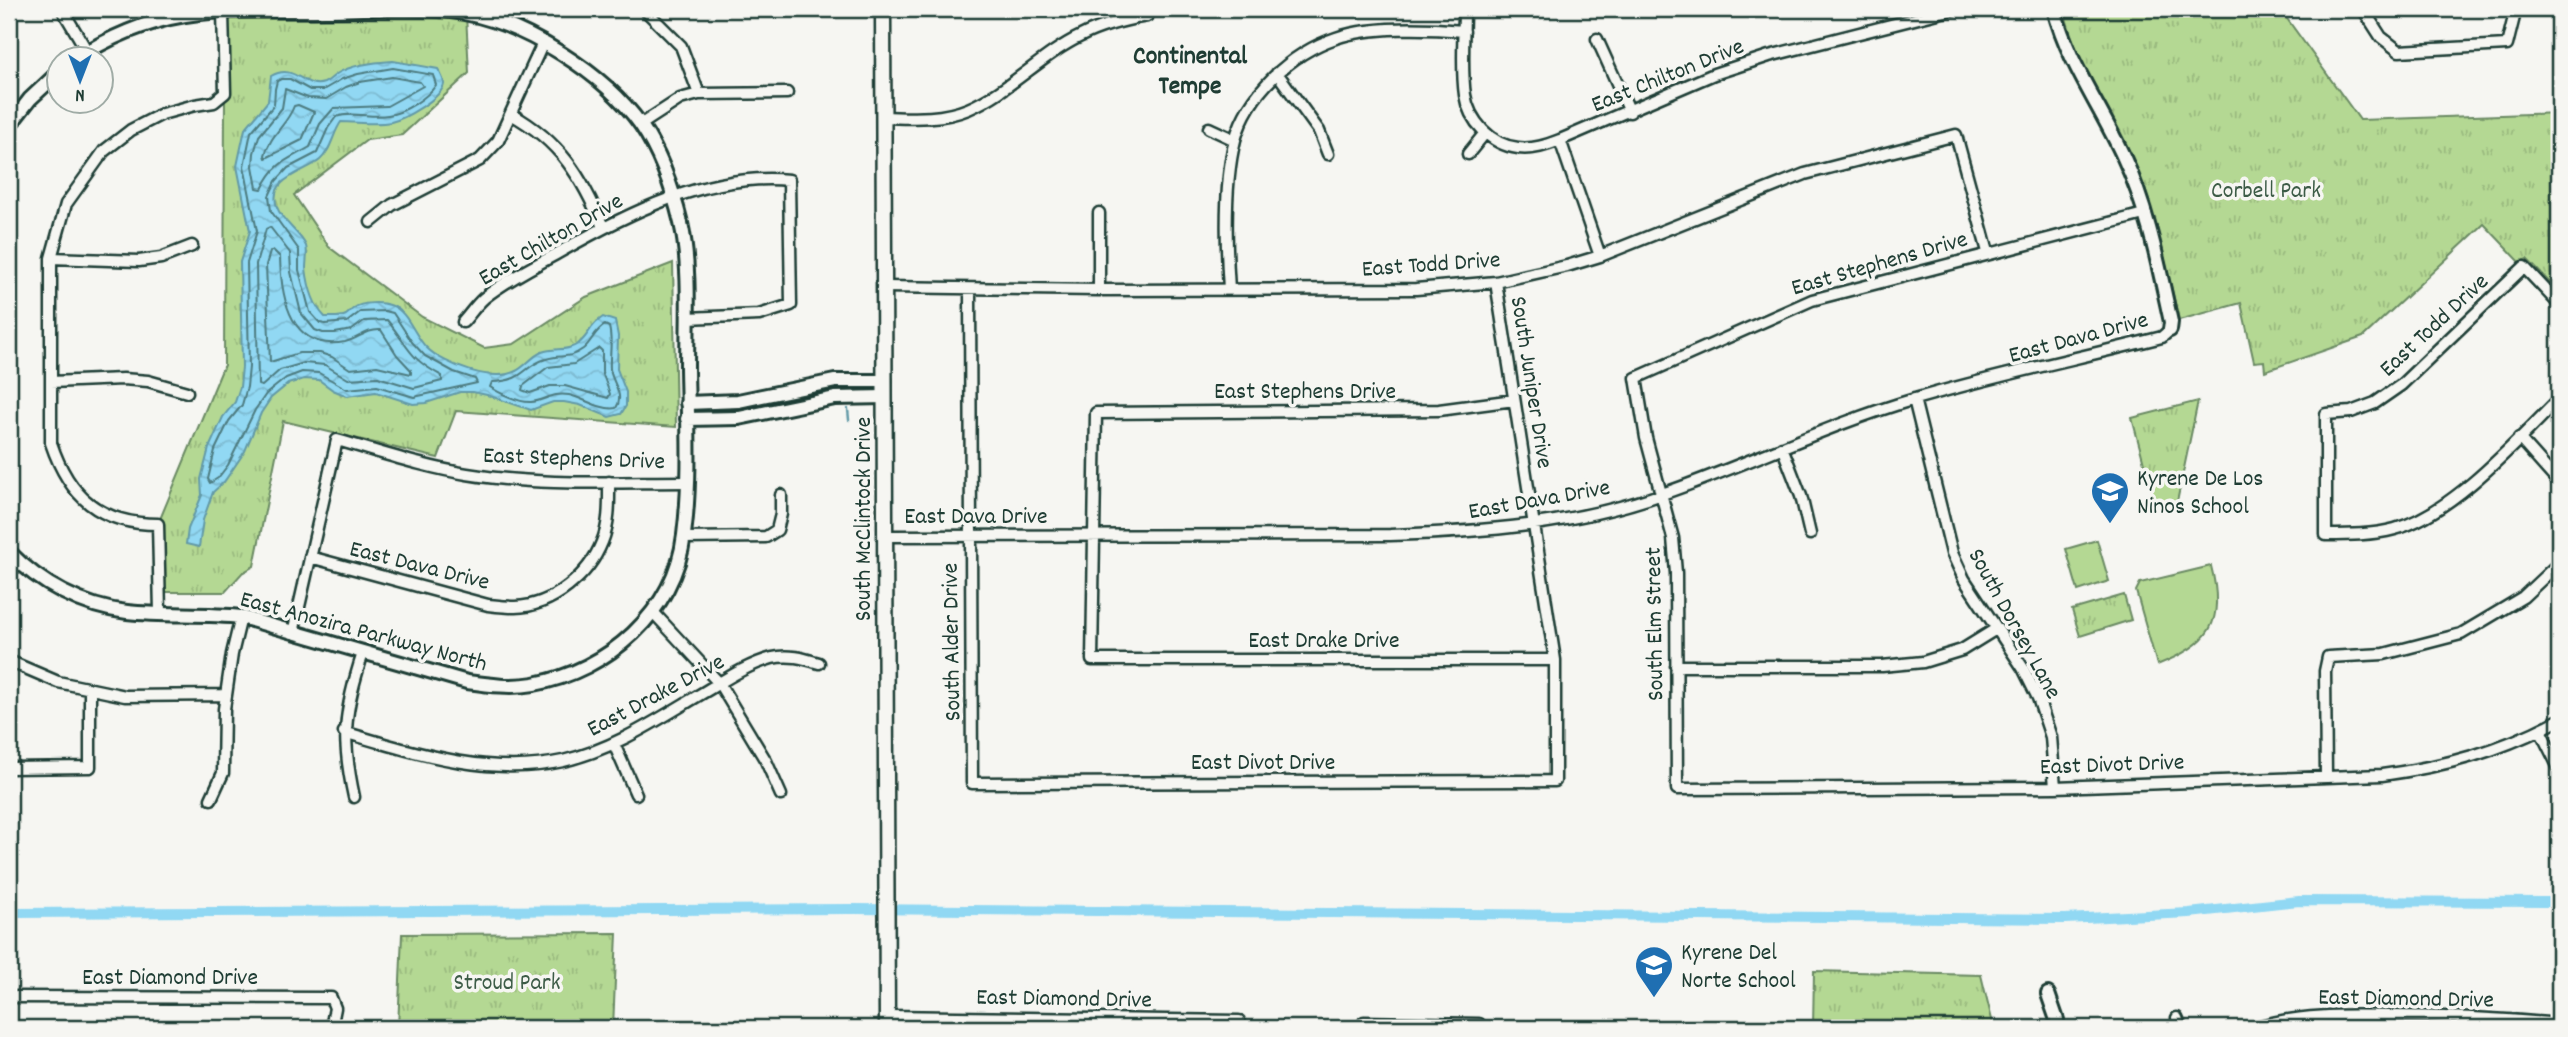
<svg xmlns="http://www.w3.org/2000/svg" width="2568" height="1037" font-family="Dekko,sans-serif">
<defs>
<pattern id="park-tufts" width="24" height="20" patternUnits="userSpaceOnUse" patternTransform="scale(1.75)"><rect width="24" height="20" fill="#b4d893"/><path d="M3 7l-1-3M5 7V3M7 7l1-3M15 17l-1-3M17 17v-4M19 17l1-3" fill="none" stroke="#9aba7f"/></pattern>
<pattern id="water-waves" width="16" height="10" patternUnits="userSpaceOnUse" patternTransform="scale(1.75)"><rect width="16" height="10" fill="#91d8f3"/><path d="M0 5q4-4 8 0t8 0" fill="none" stroke="#7dbad1"/></pattern>
</defs>
<rect width="100%" height="100%" fill="#f6f6f2"/>
<filter id="ink" filterUnits="userSpaceOnUse"><feTurbulence type="fractalNoise" baseFrequency=".0143" numOctaves="2"/><feDisplacementMap in="SourceGraphic" scale="14" xChannelSelector="R" yChannelSelector="G"/><feConvolveMatrix kernelMatrix="1 2 1 2 8 2 1 2 1" color-interpolation-filters="sRGB"/></filter>
<g filter="url(#ink)">
<!-- grass -->
<path fill="#b4d893" stroke="#6a8a64" stroke-width="2" d="M2097 540 2109 581 2078 591 2066 549Z
M2211 566C2226 623 2210 644 2157 665L2136 591 2140 583Z"/>
<!-- park -->
<path fill="url(#park-tufts)" stroke="#6a8a64" stroke-width="2" d="M2064 9H2280L2360 120 2559 113V292L2527 259 2520 262 2484 224 2363 337 2265 371 2264 361 2254 362 2241 303 2179 320C2167 270 2157 218 2137 170 2114 115 2076 67 2064 9Z
M223 12 466 14 469 73 402 135 367 140 294 195 329 247 422 317 484 348 514 344 586 297 673 263 676 427 456 411 438 458 283 421 254 566 242 573 225 592H159L158 524 224 365 225 93Z
M2198 401 2177 502 2156 508 2132 418Z
M2124 595 2131 620 2080 636 2072 610Z
M617 933 613 1028H398L402 934Z
M1814 971 1981 975 1994 1028H1813Z"/>
<!-- water -->
<path fill="url(#water-waves)" stroke="#639aa7" stroke-width="2" d="M393 61 438 69C441 74 444 79 444 84 442 98 404 119 391 122 375 125 357 122 341 122 333 133 331 151 320 160 306 172 267 178 277 207 282 222 300 232 306 246 308 252 306 261 306 268 308 285 313 305 325 317 331 317 340 318 346 315 349 313 351 310 354 308 362 302 381 302 390 305 408 310 414 336 427 348 444 365 493 383 516 371 526 366 532 356 542 352 555 347 566 352 578 344 589 336 589 326 603 317L615 321 618 336 617 369 626 392V406L621 414 609 417 580 405 564 402H553L531 410 487 395 473 392H460L426 403 413 404 376 392 347 396 333 390 319 380 304 379 288 384 271 398 261 413 245 451 224 482 213 492 203 520 199 547 186 544 188 529 202 495 201 479 209 448 223 417 235 402 240 387 242 367 240 262 250 231 237 166 245 129 268 101 271 76C296 62 303 90 324 83 329 81 333 76 338 73 354 64 375 62 393 61Z"/>
<g fill="none" stroke-linecap="round" stroke-linejoin="round">
<!-- shore -->
<path stroke="#4d7b80" stroke-width="2" d="M393 68 433 75 436 85C427 98 404 113 388 115 371 118 352 111 336 117L328 128 317 153 288 168 276 181 269 196 271 211 299 250V270L310 312 320 323 325 324 347 322 360 312 385 311 393 313 412 342 425 356 454 372 475 379 477 383 414 397 377 386 347 389 319 373 302 372 286 378 266 394 255 410 228 465 218 478 210 483 208 479 215 450 229 421 242 405 247 387 249 367 247 263 257 231 244 166 251 132 274 105 275 89 277 81 281 79H290L310 90H323L342 79 358 74Z
M392 77 420 82 423 86 387 106 334 108 320 124 310 147C286 161 276 161 262 189L257 188 253 166 254 153 259 136 282 108 285 89 308 98 326 99 346 87 360 82Z
M298 105 314 112 302 140 266 158 265 155C270 135 287 125 294 106Z
M270 227 290 253 291 272 301 313 315 330 323 333H335L352 330 364 321 387 320C410 348 407 357 442 376V381L414 388 378 377 348 379 325 365 304 363 280 370 262 386 258 385 256 264 266 229Z
M273 250 280 257C281 299 291 352 345 342 359 339 366 329 381 330L397 355 411 370V374L377 366 350 369 332 357 320 353H299L270 362 266 265 270 252Z
M605 325 609 327C613 342 609 355 610 369 612 383 625 395 616 408 602 411 583 398 569 395 552 392 545 401 531 402 520 403 499 393 490 387L492 382C526 381 522 366 546 359 561 354 568 360 583 349 592 342 594 331 605 325Z
M599 348 602 351V372L610 394 608 398 565 386H550L530 393 522 390 523 386 548 367 574 364Z"/>
<!-- stream -->
<path stroke="#639aa7" stroke-width="2.5" d="M848 409 849 420"/>
<!-- canal -->
<path stroke="#91d8f3" stroke-width="10" d="M9 913 852 909 2065 919 2189 913 2299 901 2559 902"/>
<defs>
<path id="minor" d="M62 9 87 51
M644 9 681 46 699 94
M1464 9C1464 35 1461 69 1465 95 1469 121 1491 145 1518 148 1533 150 1547 145 1560 140L1714 74 1769 56 1954 9
M2363 9 2381 37 2399 51 2507 45 2516 9
M1597 39 1630 112
M1277 73 1319 131 1328 154
M511 114C560 141 582 177 603 227
M884 117C913 118 941 120 968 109 1010 91 1041 55 1081 36 1102 25 1124 20 1147 16
M640 125 680 99 699 94 787 93
M1209 128 1235 140
M1560 140 1600 256
M1468 154 1485 133
M1099 213V290
M2144 214 1812 300 1636 378 1646 438 1673 538 1676 573 1677 789 2055 787 2382 775C2447 766 2501 751 2559 720
M371 222 392 205 480 160 498 141 543 43
M51 258 139 261 161 258 192 246
M884 287 1099 290 1416 289 1496 282 1567 266 1600 256 1805 174 1956 135 1988 252
M970 289 972 783 1555 781V660L1496 282
M1229 289C1226 245 1224 183 1235 140 1248 93 1291 53 1336 38 1370 26 1428 28 1464 31
M2559 304 2524 267 2401 385 2375 403 2351 412 2326 414V535C2349 535 2372 535 2395 529 2453 513 2517 441 2559 399
M463 322C470 314 476 305 484 298 506 280 533 267 558 253 626 214 708 172 789 180L791 305 759 315 687 318
M51 382 123 379 148 381 187 392
M1914 399 1952 553 1964 579 2023 668 2038 698 2051 737 2055 787
M1514 400 1439 410 1096 413 1092 660H1555
M2519 438 2559 483
M1782 447 1801 496 1810 534
M885 536 1390 535C1482 532 1575 525 1662 494 1747 465 1829 424 1915 399 1996 375 2080 358 2162 337L2170 330
M684 538 766 537 777 530 781 514V495
M310 557 488 605C497 606 507 607 515 607 553 606 589 575 602 542 610 523 609 502 609 482
M653 612 719 683 766 761 781 795
M160 613 158 524C100 524 69 497 51 443V258L66 204 104 151 131 130 162 114 195 105 214 102 225 93 223 12
M293 633 337 440C380 452 423 467 467 474 540 486 613 482 687 482
M9 661 58 682 125 696 226 695
M1676 666H1882L1923 662 1962 650 1996 629
M2540 730 2559 768
M344 732C415 753 489 777 563 761 615 749 660 718 706 691 726 679 749 664 772 658 789 654 803 658 819 663
M614 744 636 794
M9 768 90 767V690
M2326 777 2325 671 2328 657 2384 654 2461 634 2523 597 2559 563
M354 797C341 737 344 711 363 653
M211 799 223 773 224 709 232 654 241 617
M9 997 331 998 335 1008 331 1028
M887 1016 1239 1021 1240 1028
M2177 1018 2181 1028
M1364 1028V1022L1479 1024 1480 1028
M2253 1028C2299 1014 2344 1015 2392 1016 2448 1016 2503 1019 2559 1024"/>
<path id="tertiary" d="M2054 9C2068 63 2101 107 2124 158 2148 209 2159 268 2171 322L2170 330
M9 126 30 99 60 71
M687 403 738 401 835 381H885
M687 419 739 418 835 398 885 397
M9 552C40 584 83 607 127 612 165 616 203 613 241 617L467 682C489 685 512 688 534 684 607 671 675 612 684 535 691 481 688 424 687 369 687 325 691 266 681 223 673 190 660 153 641 125 605 74 526 24 464 13 419 6 371 9 325 10 281 11 228 8 185 15 148 21 106 38 75 60
M2048 994 2057 1020V1028"/>
<path id="secondary" d="M883 9 887 1028"/>
</defs>
<!-- minor casing -->
<use href="#minor" stroke="#1f3d34" stroke-width="15"/>
<!-- tertiary casing -->
<use href="#tertiary" stroke="#1f3d34" stroke-width="18"/>
<!-- secondary casing -->
<use href="#secondary" stroke="#1f3d34" stroke-width="19"/>
<!-- minor -->
<use href="#minor" stroke="#f6f6f2" stroke-width="10"/>
<!-- tertiary -->
<use href="#tertiary" stroke="#f6f6f2" stroke-width="12"/>
<!-- secondary -->
<use href="#secondary" stroke="#f6f6f2" stroke-width="14"/>
</g>
</g>
<!-- icons -->
<defs>
<symbol id="school-pin" viewBox="-11 -11 22 30"><path d="M0 17L-7.5 6A9.5 9.5 0 1 1 7.5 6Z" fill="#1f6fb2" stroke="#f6f6f2"/><path d="M0-5L7-2L0 1L-7-2ZM-4 1L0 2.5L4 1V4Q0 6-4 4Z" fill="#fff"/></symbol>
</defs>
<g fill-rule="evenodd">
<use href="#school-pin" x="2088" y="469" width="44" height="60"/>
<use href="#school-pin" x="1632" y="943" width="44" height="60"/>
</g>
<g text-anchor="middle" stroke-width="7" stroke-linejoin="round" paint-order="stroke">
<!-- street labels -->
<g font-size="24" fill="#1f3d34" stroke="#f6f6f2">
<text transform="translate(1667 74) rotate(-22)" y="8">East Chilton Drive</text>
<text transform="translate(550 238) rotate(-30)" y="8">East Chilton Drive</text>
<text transform="translate(1879 262) rotate(-16)" y="8">East Stephens Drive</text>
<text transform="translate(1431 263) rotate(-4)" y="8">East Todd Drive</text>
<text transform="translate(2433 324) rotate(-43)" y="8">East Todd Drive</text>
<text transform="translate(2078 336) rotate(-15)" y="8">East Dava Drive</text>
<text transform="translate(1533 382) rotate(81)" y="8">South Juniper Drive</text>
<text x="1305" y="398">East Stephens Drive</text>
<text transform="translate(574 457) rotate(2)" y="8">East Stephens Drive</text>
<text transform="translate(1539 498) rotate(-10)" y="8">East Dava Drive</text>
<text x="976" y="523">East Dava Drive</text>
<text transform="translate(862 519) rotate(-90)" y="8">South McClintock Drive</text>
<text transform="translate(420 564) rotate(14)" y="8">East Dava Drive</text>
<text transform="translate(2016 623) rotate(61)" y="8">South Dorsey Lane</text>
<text transform="translate(1653 624) rotate(-91)" y="8">South Elm Street</text>
<text transform="translate(364 630) rotate(15)" y="8">East Anozira Parkway North</text>
<text x="1324" y="647">East Drake Drive</text>
<text transform="translate(950 642) rotate(-91)" y="8">South Alder Drive</text>
<text transform="translate(655 694) rotate(-28)" y="8">East Drake Drive</text>
<text x="1263" y="769">East Divot Drive</text>
<text transform="translate(2112 763) rotate(-2)" y="8">East Divot Drive</text>
<text x="170" y="984">East Diamond Drive</text>
<text transform="translate(1064 997) rotate(1)" y="8">East Diamond Drive</text>
<text transform="translate(2406 997) rotate(1)" y="8">East Diamond Drive</text>
</g>
<!-- park labels -->
<g font-size="24" fill="#3d5c47" stroke="#f6f6f2">
<text x="2266" y="197">Corbell Park</text>
<text x="507" y="989">Stroud Park</text>
</g>
<!-- poi labels -->
<g font-size="24" fill="#1f3d34" stroke="#f6f6f2" text-anchor="start">
<text x="2137" y="485">Kyrene De Los<tspan x="2137" dy="28">Ninos School</tspan></text>
<text x="1681" y="959">Kyrene Del<tspan x="1681" dy="28">Norte School</tspan></text>
</g>
<!-- neighbourhood labels -->
<g font-size="26" font-weight="bold" fill="#1f3d34" stroke="#f6f6f2">
<text x="1190" y="63">Continental<tspan x="1190" dy="30">Tempe</tspan></text>
</g>
</g>
<!-- margin -->
<rect width="2568" height="1037" fill="none" stroke="#f6f6f2" stroke-width="35"/>
<rect x="18" y="18" width="2533" height="1002" fill="none" stroke="#1f3d34" stroke-width="2.5" filter="url(#ink)"/>
<!-- north arrow -->
<g transform="translate(80 80) rotate(180)"><circle r="33" fill="#f6f6f2" stroke="#a0aca6" stroke-width="2"/>
<path d="M0-5L12 26L0 18L-12 26Z" fill="#1f6fb2"/>
<text y="-10" font-size="19" font-weight="bold" text-anchor="middle" fill="#1f3d34">N</text>
</g>
</svg>
